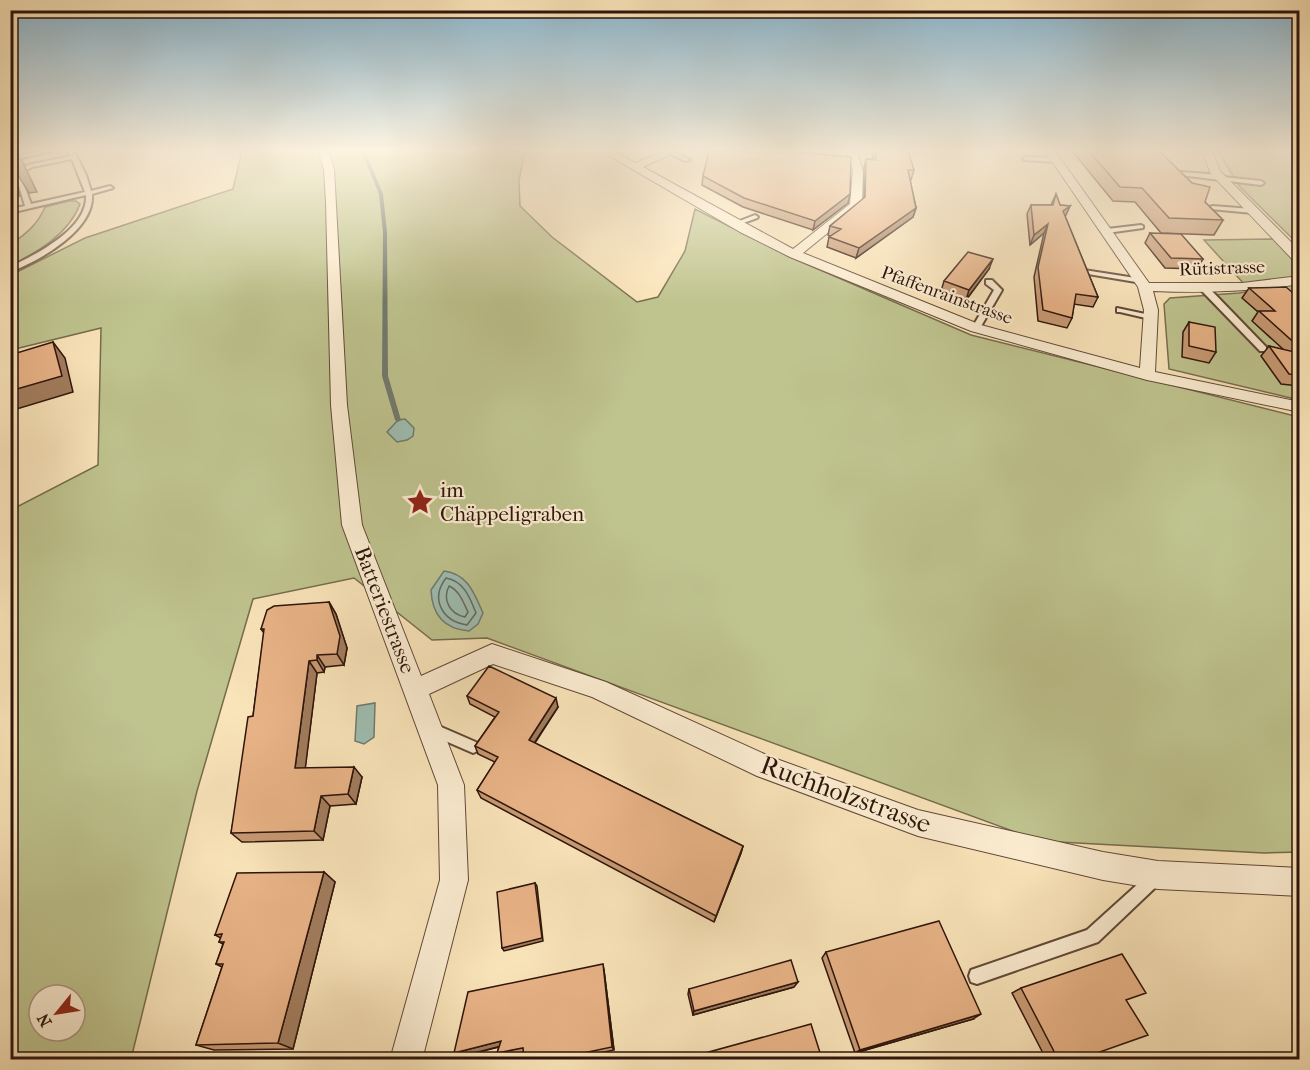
<svg xmlns="http://www.w3.org/2000/svg" width="1310" height="1070" font-family="'IM FELL French Canon',serif">
<rect width="100%" height="100%" fill="#fae4ba"/>
<filter id="stains"><feTurbulence type="fractalNoise" baseFrequency=".00333" numOctaves="4"/><feColorMatrix values="0 0 0 0 .2 0 0 0 0 .09 0 0 0 0 .02 0 0 0 .5 -.17"/></filter>
<radialGradient id="worn" r=".72"><stop offset=".6" stop-color="#630" stop-opacity="0"/><stop offset="1" stop-color="#630" stop-opacity=".3"/></radialGradient>
<!-- green -->
<path fill="#bfc48f" stroke="#766c4d" stroke-width="1.5" fill-rule="evenodd" d="M238 151H525L519 180 520 206 552 237 637 302 658 297 685 251 695 209 790 257 971 335 1299 417V852L1264 853 1040 841 487 638 432 640 354 578 253 599 197 791 131 1059 11 1060V510L98 465 101 328 11 350V275L85 238 233 189 241 155ZM39 995H75V1031H39Z
M1218 151H1299V245L1239 186Z
M69 201H76L80 204C69 234 37 252 11 266V244C26 234 38 224 45 207Z
M1275 239 1299 264V276L1245 285 1204 240Z
M1299 283V400L1169 369 1164 304 1170 298 1239 293Z"/>
<!-- water -->
<path fill="#9ebeb2" stroke="#717a6f" stroke-width="1.5" d="M405 419 414 428 413 436 407 440 397 442 387 432 398 420Z
M444 571C468 574 474 593 483 613L478 624 469 631C444 629 432 615 431 590Z
M375 703 374 737 364 744 355 741 357 706Z"/>
<g fill="none" stroke-linecap="round" stroke-linejoin="round">
<!-- shore -->
<path stroke="#66695e" stroke-width="1.5" d="M446 578C464 581 470 598 476 613L467 625C442 621 430 599 446 578Z
M449 586C460 591 463 602 468 612L465 617C450 614 442 600 449 586Z"/>
<!-- stream -->
<path fill="#717a6f" fill-rule="evenodd" d="M361 151H365L383 194 387 232 388 376 401 420 398 422 395 420 382 376 383 232 379 194Z"/>
<defs>
<path id="service" d="M41 151H51L10 161V157Z
M68 151H74L86 175 91 191 110 186 113 188 92 194C95 230 39 261 10 272V267C36 254 88 229 86 195L10 213V209L25 206 15 172 28 165 71 156ZM72 159 85 192 31 204 20 174 32 167Z
M668 151H672L690 160 685 161 668 153Z
M1026 157 1057 158 1060 160 1057 162 1024 160 1023 159Z
M1182 172 1220 175 1223 177 1261 181 1264 183 1261 185 1180 175 1179 174Z
M1212 206 1253 209 1256 211 1253 213 1210 209 1209 208Z
M755 215 758 217 757 218 735 226 732 224Z
M1141 225 1143 226V228L1107 233 1104 231 1107 229Z
M1084 270 1142 279 1146 281 1142 283 1082 273 1080 272Z
M986 280H992L1002 290 980 328 976 330 972 328 994 290 986 284Z
M1202 287H1208L1266 347V351H1260L1202 291Z
M1117 308 1150 315 1154 317 1150 319 1120 312H1117Z
M432 723 478 743 480 747 478 751 473 753 427 733 425 729 427 725Z
M1155 871 1160 873 1162 878 1160 883 1098 942 977 984 971 982 969 976 971 970 1087 930 1150 873Z"/>
<path id="minor" d="M318 151H328L334 169 347 405 362 525 421 676 492 644 606 682 771 757 918 810 1103 852 1158 861 1300 868V896L1158 889 1103 880 918 836 757 776 592 697 493 664 429 694 464 785 468 880 422 1060H390L440 880 438 785 342 525 331 405 326 202 324 169Z
M601 151H613L635 163 665 151H678L643 167 793 249 850 204 853 171 847 151H857L863 171 862 205 803 253 981 325 1140 368 1144 310 1138 287 1045 151H1055L1149 283H1242L1300 276V284C1251 292 1202 293 1153 291L1158 310 1155 372 1300 402V412L1147 380 971 331 790 257 740 232Z
M1202 151H1212L1220 171 1300 251V263L1295 262 1211 174Z"/>
</defs>
<!-- service casing -->
<use href="#service" stroke="#604837" stroke-width="4"/>
<!-- minor casing -->
<use href="#minor" stroke="#604837" stroke-width="2"/>
<!-- service -->
<use href="#service" fill="#fcedd2" fill-rule="evenodd"/>
<!-- minor -->
<use href="#minor" fill="#fcedd2" fill-rule="evenodd"/>
</g>
<!-- wall -->
<path fill="#c89a74" stroke="#2d140b" stroke-width="1.5" d="M737 151H795L848 203 813 230 743 207 702 185 703 176Z
M872 151H908L914 170 911 180H910L916 208 913 217 856 258 827 247 829 237 830 236 828 235 830 226 864 199V168L866 159H873Z
M1072 151H1159L1192 183 1205 202 1223 220 1214 235 1161 233 1135 202 1113 201Z
M1056 194 1060 205 1070 206 1065 216 1098 297 1093 307 1074 304 1072 318 1067 328 1038 321 1034 277 1044 233 1030 245 1027 214 1031 205H1051Z
M1150 233 1203 259 1197 269 1165 268 1145 243Z
M989 269 966 300 941 291 944 281Z
M1249 288 1299 298V386L1281 384 1261 356 1269 346 1284 350 1252 321 1258 312 1242 298Z
M1189 322 1216 352 1209 363 1182 357 1183 332Z
M329 602 336 614 347 648 344 665 325 667 324 672 317 673 305 768 362 777 356 804 330 806 323 840 242 842 231 833 253 716 264 633 261 629Z
M467 696 558 707 535 743 743 846 741 853 714 922 481 798 477 790 495 762 478 754 475 746 495 717 470 704Z
M324 872 335 882 293 1049 214 1050 196 1045 222 967 216 964 223 944 219 942 221 938 215 935Z
M826 952 973 1019 855 1053 822 958Z
M604 970 614 1050 573 1059H524V1052L502 1057 497 1053 499 1047 459 1057Z
M794 987 693 1015 688 994 689 989Z
M1021 988 1126 1000 1080 1059H1046L1012 993Z"/>
<!-- shaded-wall -->
<path fill="#a27d5e" stroke="#2d140b" stroke-width="1.5" d="M10 151H16L23 162 24 164V165L37 192 29 193 15 170 13 171 20 196 10 198Z
M850 194 848 203 813 230 815 221Z
M1070 206 1066 215 1059 221 1063 211Z
M916 208 913 217 856 258 859 248Z
M1048 224 1044 233 1030 245 1034 235Z
M993 259 989 269 966 300 969 290Z
M53 342 65 358 73 392 10 411V391Z
M329 602 336 614 347 648 344 665 337 654Z
M317 655 325 667 324 672 317 660Z
M309 661 317 673 304 779 295 768Z
M556 698 558 707 531 748 529 740Z
M354 767 362 777 356 804 348 794Z
M321 796 330 806 323 840 314 831Z
M743 846 741 853 714 922 716 916Z
M324 872 335 882 293 1049 278 1043Z
M535 883 537 886 543 941 504 951 502 948Z
M603 964 604 970 614 1050 612 1047Z
M798 982 794 987 693 1015 694 1011Z
M981 1014 973 1019 855 1053 860 1050Z
M501 1041 505 1045 459 1057 454 1053Z"/>
<!-- building -->
<path fill="#e8b387" stroke="#2d140b" stroke-width="1.5" d="M709 151 783 153 787 151H795L794 152 851 157 850 194 815 221 744 198 703 176Z
M875 151H908L914 170H908L916 208 859 248 829 237 841 229 830 226 865 197 866 159 876 160Z
M1089 151H1159L1192 183 1210 187 1205 202 1223 220 1169 218 1142 188 1120 187Z
M1056 194 1060 205 1070 206 1063 211 1098 297 1076 294 1072 318 1043 310 1038 267 1048 224 1034 235 1031 205H1053Z
M1150 233 1181 234 1203 259 1171 258Z
M968 252 993 259 969 290 944 281Z
M1286 287 1299 298V347L1259 311H1275L1249 288Z
M1189 322 1215 327 1216 352 1189 346Z
M53 342 62 376 10 391V355Z
M1269 346 1299 353V375L1289 374Z
M329 602 340 636 337 654 317 655V660L309 661 295 768 354 767 348 794 321 796 314 831 231 833 248 717 253 716 264 629H261L267 610 274 606Z
M489 666 556 698 529 740 743 846 716 916 477 790 498 757 475 746 499 712 467 696Z
M324 872 278 1043 196 1045 223 964H216L224 942H219L222 934 215 935 237 873Z
M535 883 542 938 502 948 497 892Z
M939 921 981 1014 860 1050 826 952Z
M1122 954 1146 993 1126 1000 1148 1035 1080 1059H1058L1021 988Z
M791 960 798 982 694 1011 689 989Z
M603 964 612 1047 555 1059H524L523 1048 497 1053 501 1041 454 1053 468 992Z
M811 1024 822 1059H688L687 1058Z
M1011 1053 1014 1059H989Z"/>
<!-- sky -->
<linearGradient id="sky" x2="0" y2="1"><stop stop-color="#8ab8d2"/><stop offset="0.5" stop-color="#fdf3e0"/><stop offset="1" stop-color="#fdf3e0" stop-opacity="0"/></linearGradient>
<rect width="1310" height="301" fill="url(#sky)"/>
<!-- icons -->
<defs>
<symbol id="sight-bare" viewBox="-9 -9 18 18"><path d="M0-6L1.8-2.2L6-1.7L2.9 1.2L3.7 5.4L0 3.3L-3.7 5.4L-2.9 1.2L-6-1.7L-1.8-2.2Z" fill="#8f2418" stroke="#fcedd2" stroke-width="2.5" paint-order="stroke"/></symbol>
</defs>
<g fill-rule="evenodd">
<use href="#sight-bare" x="401" y="483" width="38" height="38"/>
</g>
<g text-anchor="middle" stroke-width="4.5" stroke-linejoin="round" paint-order="stroke">
<!-- far-street labels -->
<g font-size="18" fill="#2d140b" stroke="#fcedd2">
<text transform="translate(1222 268) rotate(-2)" y="6">Rütistrasse</text>
<text transform="translate(947 295) rotate(20)" y="6">Pfaffenrainstrasse</text>
</g>
<!-- poi labels -->
<g font-size="21" fill="#2d140b" stroke="#fcedd2" text-anchor="start">
<text x="440" y="497">im<tspan x="440" dy="24">Chäppeligraben</tspan></text>
</g>
<!-- street labels -->
<g font-size="21" fill="#2d140b" stroke="#fcedd2">
<text transform="translate(385 610) rotate(69)" y="7">Batteriestrasse</text>
</g>
<!-- near-street labels -->
<g font-size="26" fill="#2d140b" stroke="#fcedd2">
<text transform="translate(846 794) rotate(20)" y="9">Ruchholzstrasse</text>
</g>
</g>
<!-- margin -->
<rect width="1310" height="1070" fill="none" stroke="#fae4ba" stroke-width="36"/>
<rect x="12" y="12" width="1286" height="1046" fill="none" stroke="#2d140b" stroke-width="3"/>
<rect x="18" y="18" width="1274" height="1034" fill="none" stroke="#2d140b" stroke-width="1.5"/>
<!-- north arrow -->
<g transform="translate(57 1013) rotate(240)"><circle r="28" fill="#fcedd2" stroke="#a99682" stroke-width="1.5"/>
<path d="M0-4.5L10 22L0 15L-10 22Z" fill="#8f2418"/>
<text y="-9" font-size="16" font-weight="bold" text-anchor="middle" fill="#2d140b">N</text>
</g>
<rect width="100%" height="100%" filter="url(#stains)"/>
<rect width="100%" height="100%" fill="url(#worn)"/>
</svg>
